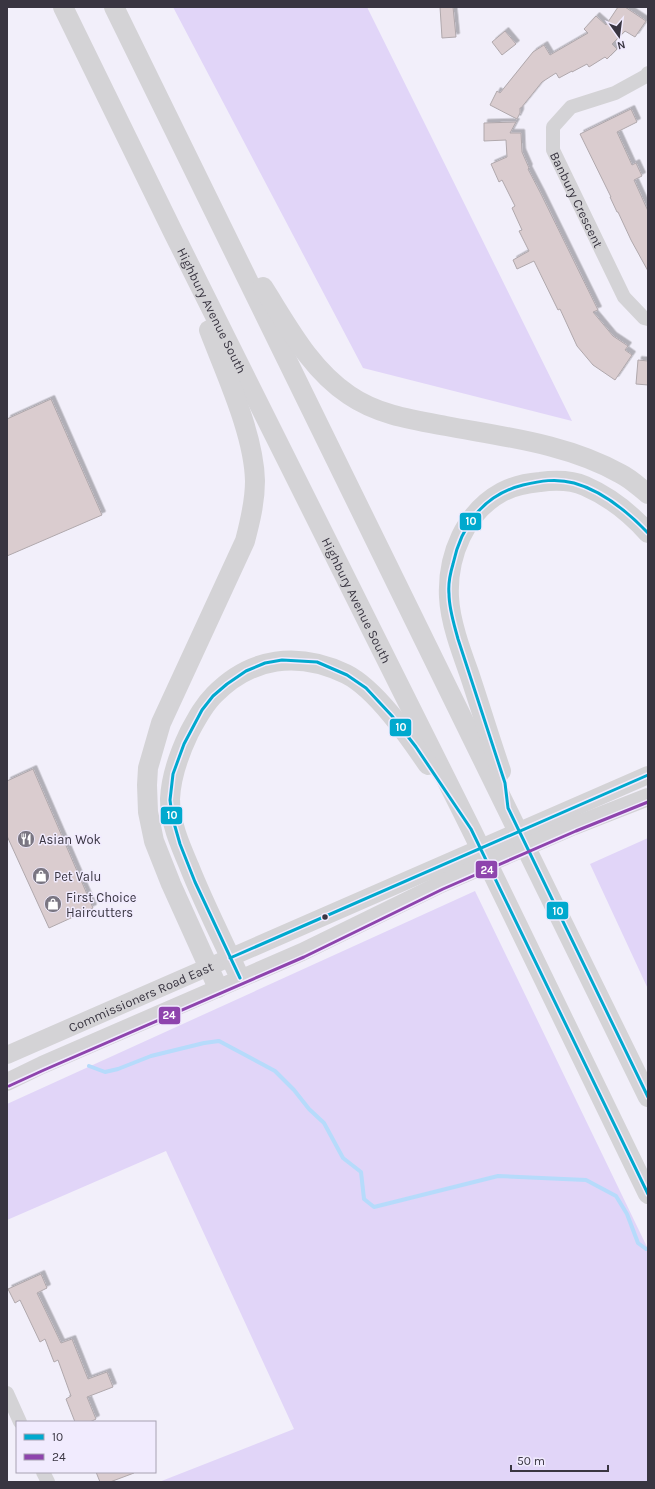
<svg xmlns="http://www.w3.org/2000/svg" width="655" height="1489" font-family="Karla,sans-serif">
<defs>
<filter id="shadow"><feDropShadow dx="3.5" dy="-3.5" stdDeviation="0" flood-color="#0004"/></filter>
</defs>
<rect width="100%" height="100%" fill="#f2effa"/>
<!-- green -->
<path fill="#e1d5f8" d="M173 7H367L572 421 363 368Z
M648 838V989L590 864Z
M475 891 648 1249V1482H159L294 1429 166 1151 7 1220V1104Z"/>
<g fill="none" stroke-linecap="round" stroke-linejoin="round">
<!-- stream -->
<path stroke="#b6dbfb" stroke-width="4" d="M89 1066 105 1072 118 1069 151 1056 204 1043 219 1041 275 1071 294 1090 309 1109 324 1123 343 1158 361 1172 364 1199 374 1207 498 1176 586 1180 616 1196 627 1214 638 1243 646 1249"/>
</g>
<!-- building -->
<path fill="#dacccf" stroke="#b0a8ac" filter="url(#shadow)" d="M440 7H453L456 37 442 38Z
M618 7H625L646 21 635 37 625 31 612 44 617 49 607 59 605 57 589 67 587 64 572 72V71L559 78 556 73 542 82 521 108H520V113L517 119 490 105 497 91 500 93 533 52 544 45 550 55 588 33 584 29 596 16 606 25Z
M505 31 516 44 502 55 492 42Z
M631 109 637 122 617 132 632 165 636 163 642 176 634 180 648 211V271L631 240 618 212H617L610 197H611L580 134Z
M516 122 510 133H521L522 152 529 168 528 169 541 194 598 310 593 312 613 336 628 346 625 350 632 355 615 380 593 365 577 346 560 309 558 310 534 261 517 269 513 260 529 251 519 231 522 230 512 208 515 206 502 180 499 182 491 164 507 157 506 140 484 141V123Z
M638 360 648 361V385L636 384Z
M51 399 102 515 7 556V419Z
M33 769 93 908 49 928 7 836V781Z
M41 1274 47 1288 37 1293 61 1343 72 1339 88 1379 107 1372 113 1387 87 1397 96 1419 90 1422H75L66 1399 71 1396 58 1360 54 1362 45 1339 40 1342 20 1300 15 1303 8 1289Z
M96 1472H134V1473L110 1482H100Z"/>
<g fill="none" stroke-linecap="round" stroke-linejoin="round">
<!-- minor -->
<g stroke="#d4d3d6" stroke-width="14">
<path id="s1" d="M648 73 646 76 615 93 571 107 553 127V150L624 297 644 318 648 319"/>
<path d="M7 1393 20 1422"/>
<path d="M43 1472 48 1482"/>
</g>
<!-- major -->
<g stroke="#d4d3d6" stroke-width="18">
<path id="s2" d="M7 1055 648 775"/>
<path d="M7 1082 42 1065 302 952 441 884 574 826 648 797"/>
</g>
<!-- highway -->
<g stroke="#d4d3d6" stroke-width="20">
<path id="s3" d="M63 7 173 232 471 829 648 1194"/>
<path d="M114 7C290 371 472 733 648 1097"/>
<path d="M263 287C288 326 310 369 349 395 378 415 413 420 446 426 505 437 568 444 621 474 631 479 639 487 648 494"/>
<path d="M209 330C226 375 254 434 255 481 255 502 250 522 245 541L161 723 148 768 147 785 148 812 154 841 171 884 218 988"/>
<path d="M501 771C490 739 480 706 469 673 461 651 450 621 449 597 447 556 465 512 502 492 513 486 528 483 540 482 555 480 571 480 585 486 608 496 631 514 648 533"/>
<path d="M240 978C223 941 204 904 189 866 180 845 170 822 170 799 171 776 179 754 189 733 196 720 203 706 214 695 251 657 298 651 346 674 376 689 409 737 428 765"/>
</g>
<defs>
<path id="bus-1" d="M648 533C627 511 603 491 574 483 556 478 540 481 523 485 483 495 461 526 453 564 450 574 448 584 449 594 449 609 454 624 458 639L505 783 508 808 648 1097
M230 958 648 775
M240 978 195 882 180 844 172 816 170 800 173 774 184 744 202 710 213 696 227 684 246 671 265 663 282 660 317 662 347 675 366 688 392 716 416 747 471 829 648 1194"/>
<path id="bus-2" d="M9 1086 44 1070 304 957 443 889 576 831 648 802"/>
</defs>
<!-- bus-1 casing -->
<use href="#bus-1" stroke="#f1ebfe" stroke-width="6"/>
<!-- bus-2 casing -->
<use href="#bus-2" stroke="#f1ebfe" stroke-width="6"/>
<!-- bus-1 -->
<use href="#bus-1" stroke="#00a9ce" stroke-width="3"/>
<!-- bus-2 -->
<use href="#bus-2" stroke="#8e44ad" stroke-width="3"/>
</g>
<!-- icons -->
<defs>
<symbol id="restaurant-disc" viewBox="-11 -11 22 22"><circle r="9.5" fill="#7a7682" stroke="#f1ebfe"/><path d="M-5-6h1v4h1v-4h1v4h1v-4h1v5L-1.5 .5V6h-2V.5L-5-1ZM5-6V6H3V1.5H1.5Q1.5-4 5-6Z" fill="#fff"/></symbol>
<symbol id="shop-disc" viewBox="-11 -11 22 22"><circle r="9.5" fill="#7a7682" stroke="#f1ebfe"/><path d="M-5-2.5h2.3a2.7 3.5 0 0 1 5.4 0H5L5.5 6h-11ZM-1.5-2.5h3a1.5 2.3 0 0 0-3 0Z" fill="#fff"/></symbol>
</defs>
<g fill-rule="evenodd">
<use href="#restaurant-disc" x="16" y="829" width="20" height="20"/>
<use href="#shop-disc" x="31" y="866" width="20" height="20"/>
<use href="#shop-disc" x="43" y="894" width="20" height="20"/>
</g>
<!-- markers -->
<circle fill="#393541" stroke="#f1ebfe" stroke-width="1.5" cx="325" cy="917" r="3.5"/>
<g text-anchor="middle" stroke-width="3" stroke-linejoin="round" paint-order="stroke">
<!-- street labels -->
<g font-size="13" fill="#393541" stroke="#f1ebfe">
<text dy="5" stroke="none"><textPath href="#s1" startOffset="190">Banbury Crescent</textPath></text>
<text dy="5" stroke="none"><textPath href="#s3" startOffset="338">Highbury Avenue South</textPath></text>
<text dy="5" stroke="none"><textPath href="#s3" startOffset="662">Highbury Avenue South</textPath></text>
<text dy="5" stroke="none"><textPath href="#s2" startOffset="146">Commissioners Road East</textPath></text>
</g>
<!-- poi labels -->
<g font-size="13" fill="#393541" stroke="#f1ebfe" text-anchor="start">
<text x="39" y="844">Asian Wok</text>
<text x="54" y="881">Pet Valu</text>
<text x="66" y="902">First Choice<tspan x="66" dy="15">Haircutters</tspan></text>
</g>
</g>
<g stroke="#f1ebfe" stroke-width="1.5">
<rect x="459" y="512" width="23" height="19" rx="4" fill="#00a9ce"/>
<rect x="389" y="718" width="23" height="19" rx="4" fill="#00a9ce"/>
<rect x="160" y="806" width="23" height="19" rx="4" fill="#00a9ce"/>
<rect x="475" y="860" width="23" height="19" rx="4" fill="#8e44ad"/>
<rect x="546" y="901" width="23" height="19" rx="4" fill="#00a9ce"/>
<rect x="158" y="1006" width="23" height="19" rx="4" fill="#8e44ad"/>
</g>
<g font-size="11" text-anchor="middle" font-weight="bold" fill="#fff">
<text x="471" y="525">10</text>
<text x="401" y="731">10</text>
<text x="172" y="819">10</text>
<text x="487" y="874">24</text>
<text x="558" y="915">10</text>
<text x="169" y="1019">24</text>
</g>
<!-- border -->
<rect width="655" height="1489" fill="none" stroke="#393541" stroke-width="16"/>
<!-- legend -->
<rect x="16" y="1421" width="140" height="52" fill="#f1ebfe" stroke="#a7a2b2"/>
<rect x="24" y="1434" width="20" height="6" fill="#00a9ce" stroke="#a7a2b2"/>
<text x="52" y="1441" font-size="12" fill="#393541">10</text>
<rect x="24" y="1454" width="20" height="6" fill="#8e44ad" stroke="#a7a2b2"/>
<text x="52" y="1461" font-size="12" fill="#393541">24</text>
<!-- north arrow -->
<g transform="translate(619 36) rotate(166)" stroke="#f1ebfe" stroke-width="3" paint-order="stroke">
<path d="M0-3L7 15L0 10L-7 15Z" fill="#393541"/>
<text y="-6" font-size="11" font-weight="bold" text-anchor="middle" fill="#393541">N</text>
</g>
<!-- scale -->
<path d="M511 1465v6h97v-6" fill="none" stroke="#393541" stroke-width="2"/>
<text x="517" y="1465" font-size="12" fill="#393541" stroke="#f1ebfe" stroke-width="3" paint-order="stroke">50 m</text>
</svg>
